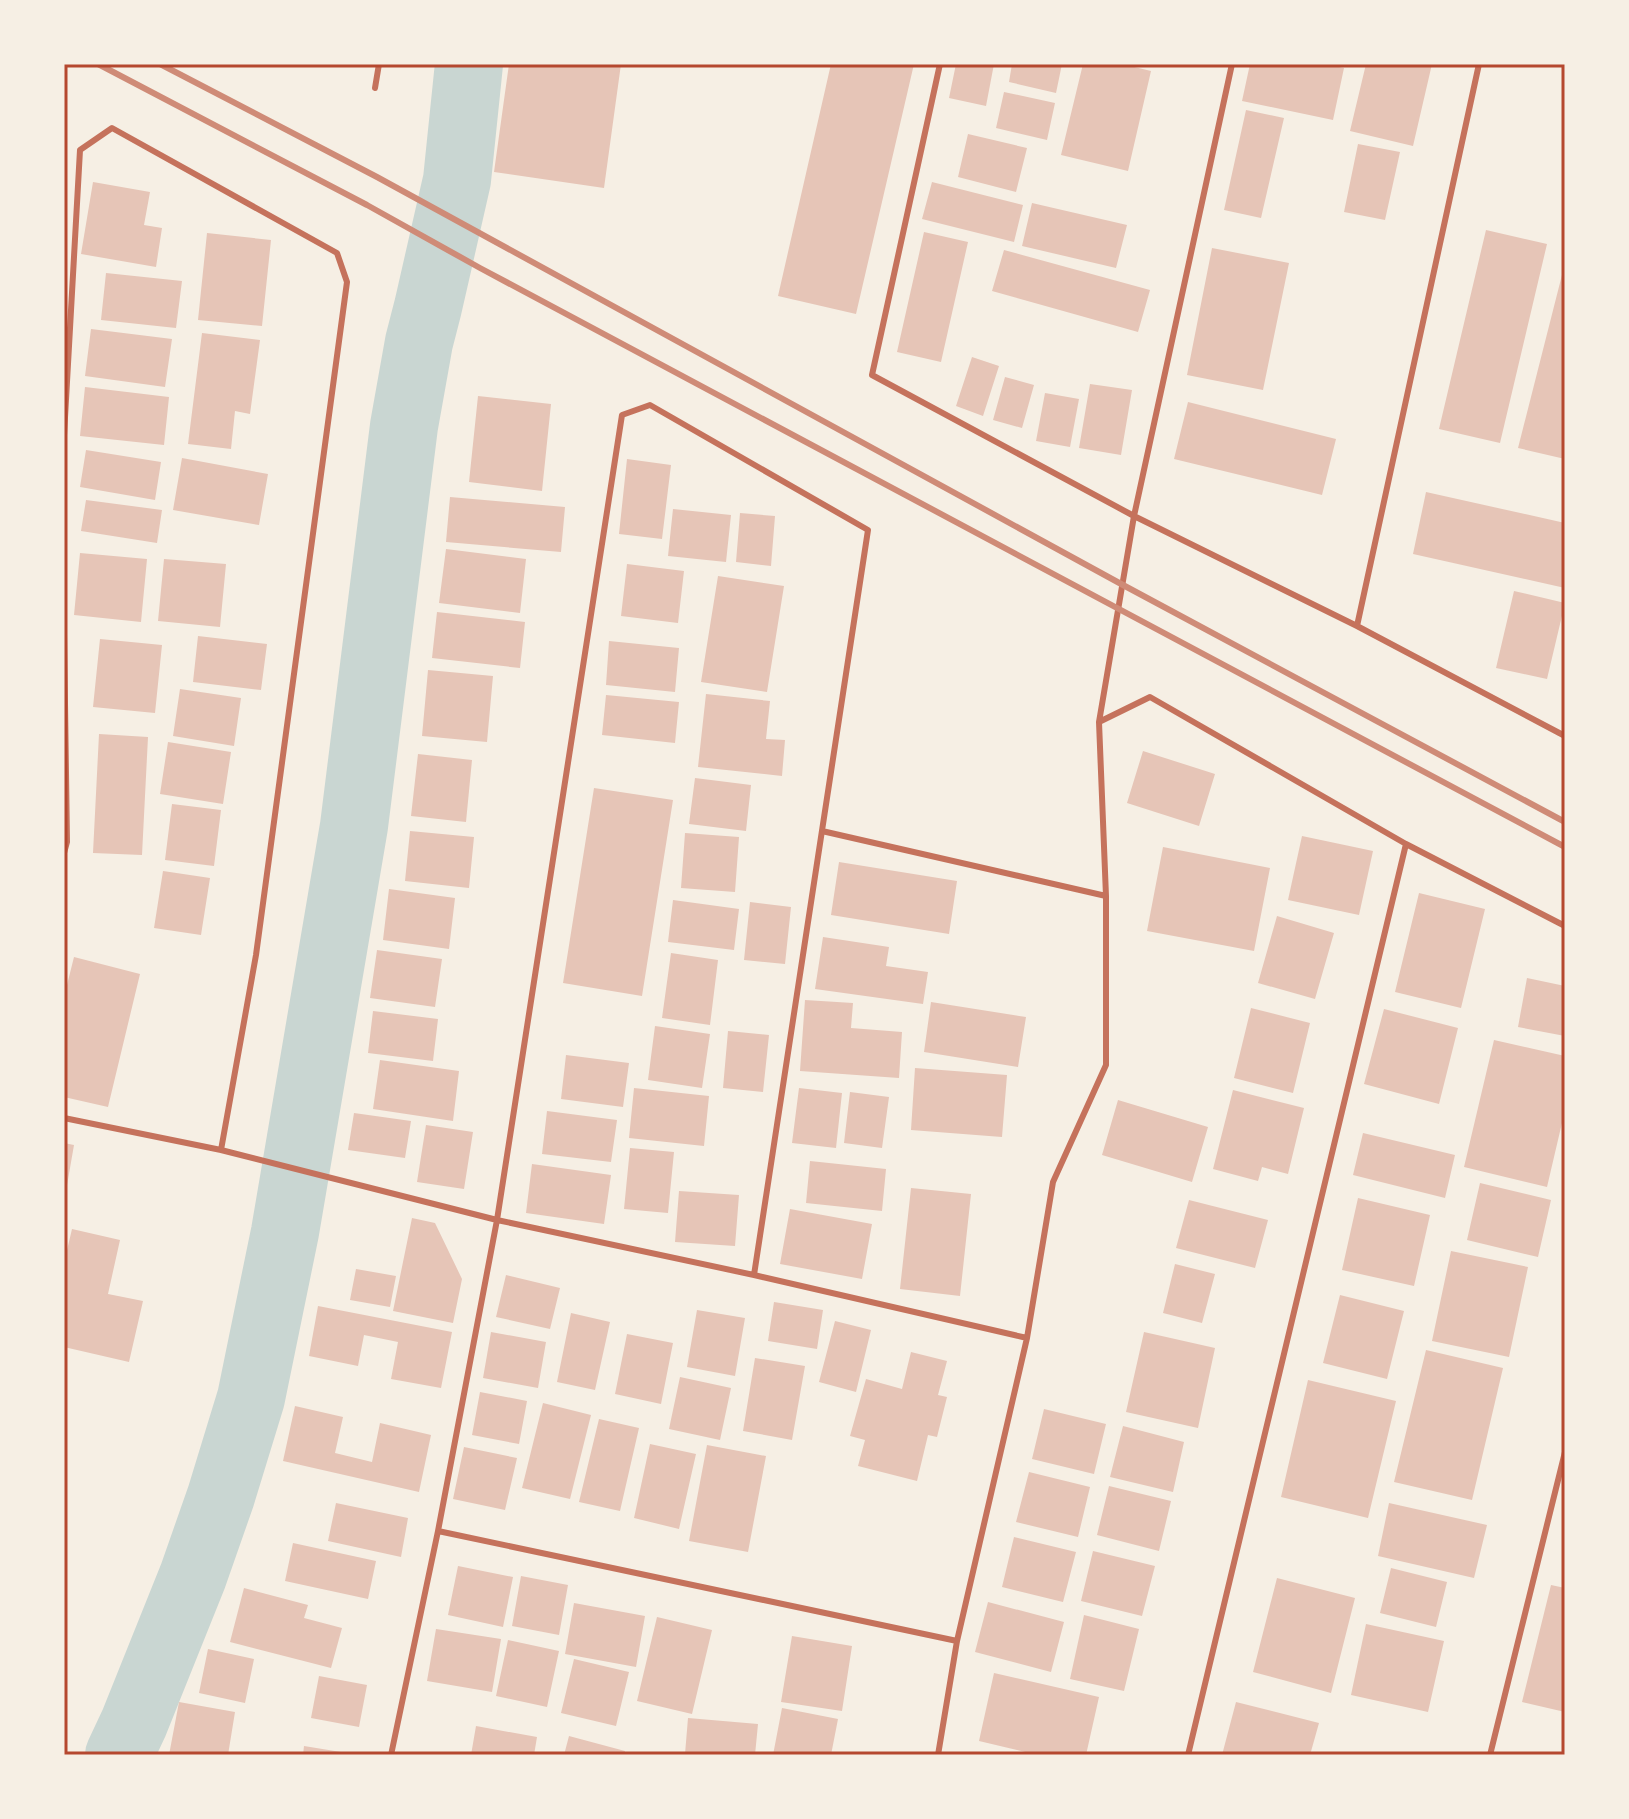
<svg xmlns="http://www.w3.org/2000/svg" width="1629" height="1819" font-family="'Archivo Narrow',sans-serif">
<rect width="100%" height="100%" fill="#f6efe4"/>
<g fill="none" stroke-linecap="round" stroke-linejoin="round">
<!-- river -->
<path stroke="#c9d6d2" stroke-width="68" d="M119 1755 134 1723 193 1576 221 1496 251 1398 285 1232 354 826 404 426 419 342 428 307 457 180 469 64"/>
</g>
<!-- building -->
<path fill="#e6c5b7" d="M509 64H621L604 188 494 172Z
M831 64H914L856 314 778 296Z
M956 64H994L986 106 949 98Z
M1012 64H1062L1056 93 1009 82Z
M1083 64H1122L1151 71 1128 171 1061 155Z
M1250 64H1324L1344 68 1333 120 1242 101Z
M1366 64H1432L1413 146 1350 131Z
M1004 92 1055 103 1047 140 996 128Z
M1246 110 1284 118 1261 218 1224 210Z
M968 134 1027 148 1016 192 958 177Z
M1358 144 1400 152 1385 220 1344 212Z
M93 182 150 192 144 225 162 228 156 267 81 254Z
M932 182 1023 205 1014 242 922 219Z
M1032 203 1127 225 1116 268 1022 246Z
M1486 230 1547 244 1500 443 1439 429Z
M924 232 968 242 941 362 897 352Z
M207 233 271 240 262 326 198 320Z
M1212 248 1289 263 1263 390 1187 375Z
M1004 250 1150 290 1138 332 992 291Z
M1564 267H1565V459L1518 448Z
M106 273 182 281 176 328 101 320Z
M91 329 172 339 165 387 85 376Z
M202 333 260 340 250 414 235 411 231 449 188 444Z
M972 357 999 366 983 416 956 406Z
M1005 377 1034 385 1022 428 993 420Z
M1090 384 1132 390 1121 455 1079 448Z
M85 387 169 397 164 445 80 436Z
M1045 393 1079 399 1070 447 1036 441Z
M478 396 551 404 542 491 469 482Z
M1188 402 1336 439 1322 495 1174 459Z
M86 450 161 462 155 500 80 487Z
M182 458 268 474 259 525 173 510Z
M627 459 671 465 662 539 619 534Z
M1426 492 1565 523V588L1413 554Z
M450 497 565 507 561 552 446 542Z
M86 500 162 510 157 543 81 531Z
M673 509 731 515 726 562 668 556Z
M740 513 775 516 771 566 736 562Z
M446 549 526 559 520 613 439 603Z
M80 553 147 559 141 622 74 615Z
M164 559 226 564 220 627 158 621Z
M627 564 684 571 678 623 621 616Z
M718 576 784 586 767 692 701 682Z
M1514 591 1565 603 1547 679 1496 668Z
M437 612 525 622 520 668 432 658Z
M198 636 267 644 261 690 193 682Z
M100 639 162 645 155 713 93 707Z
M609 641 679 648 675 692 606 685Z
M428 670 493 676 487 742 422 736Z
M180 689 241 698 234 746 173 736Z
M706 694 770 701 766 739 785 740 782 776 698 767Z
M606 695 679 702 675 743 602 735Z
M99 734 148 737 142 855 93 853Z
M168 742 231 752 223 804 160 794Z
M1143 751 1215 774 1199 826 1127 803Z
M418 754 472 760 466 822 411 816Z
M695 778 751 785 746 831 689 824Z
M594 788 673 800 642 996 563 983Z
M172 804 221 810 214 866 165 860Z
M410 831 474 837 469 888 405 881Z
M685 833 739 837 735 892 681 888Z
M1302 836 1373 851 1359 915 1288 900Z
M1163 847 1270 868 1254 951 1147 931Z
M839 862 957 881 949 934 831 915Z
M163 871 210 878 201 935 154 928Z
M389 889 455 898 449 949 383 940Z
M1419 893 1485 909 1461 1008 1395 992Z
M673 900 739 909 734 950 668 942Z
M750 902 791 907 785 964 744 960Z
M1277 916 1334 933 1315 999 1258 983Z
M823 937 889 947 886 966 928 972 923 1004 815 989Z
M377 950 442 959 435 1007 370 998Z
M671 953 718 960 710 1025 662 1018Z
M74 957 140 974 108 1107 64 1097V997Z
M1527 978 1565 986V1036L1518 1027Z
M805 1000 853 1003 851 1028 902 1032 899 1078 800 1071Z
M931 1002 1026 1017 1018 1067 924 1052Z
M1251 1008 1310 1023 1293 1093 1234 1078Z
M1384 1009 1458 1028 1439 1104 1364 1084Z
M373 1011 438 1019 433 1061 368 1053Z
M655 1026 710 1034 702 1088 648 1080Z
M728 1031 769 1035 763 1092 723 1088Z
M1494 1040 1565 1056V1110L1547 1187 1464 1167Z
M566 1055 629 1063 623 1107 561 1099Z
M380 1060 459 1071 453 1121 373 1109Z
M915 1068 1007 1075 1002 1137 911 1130Z
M634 1088 709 1096 704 1146 629 1138Z
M799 1088 842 1093 836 1148 792 1143Z
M1233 1090 1304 1108 1288 1174 1262 1167 1258 1181 1213 1169Z
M850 1092 889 1097 882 1148 844 1143Z
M1118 1100 1208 1127 1192 1182 1102 1155Z
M547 1111 617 1120 611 1162 542 1154Z
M354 1113 411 1121 405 1158 348 1150Z
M426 1125 473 1132 464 1189 417 1182Z
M1363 1133 1455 1155 1445 1198 1353 1175Z
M64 1143 74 1145 66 1191H64Z
M630 1148 674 1152 668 1213 624 1209Z
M810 1161 886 1169 882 1211 806 1203Z
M532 1164 611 1175 604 1224 526 1213Z
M1480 1183 1551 1200 1538 1257 1467 1240Z
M911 1188 971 1194 960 1296 900 1289Z
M679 1191 739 1195 735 1246 675 1242Z
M1358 1198 1430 1215 1414 1286 1342 1270Z
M1189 1200 1268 1220 1255 1268 1176 1248Z
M790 1209 872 1224 862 1279 780 1264Z
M412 1218 435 1223 462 1279 453 1323 393 1311Z
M72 1229 120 1240 108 1294 143 1301 129 1362 64 1347V1263Z
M1451 1251 1528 1267 1509 1357 1432 1341Z
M1175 1264 1215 1274 1202 1323 1163 1313Z
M356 1269 396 1276 390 1307 350 1300Z
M506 1275 560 1288 550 1329 496 1317Z
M1340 1295 1404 1311 1387 1379 1323 1363Z
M774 1302 823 1310 817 1349 768 1341Z
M318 1306 452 1332 441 1388 391 1379 398 1342 364 1335 358 1366 309 1356Z
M697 1310 745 1318 735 1376 687 1367Z
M571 1313 610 1322 595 1390 557 1382Z
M835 1321 871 1330 856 1392 819 1382Z
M491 1332 546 1342 538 1388 483 1378Z
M1144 1332 1215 1348 1198 1428 1126 1412Z
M627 1334 673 1343 661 1404 615 1394Z
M1426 1350 1503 1368 1472 1500 1394 1482Z
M911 1352 947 1361 938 1395 947 1397 937 1437 928 1435 917 1481 858 1466 865 1440 850 1436 866 1379 902 1389Z
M755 1358 805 1366 792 1440 743 1431Z
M680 1377 731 1388 720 1440 669 1429Z
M1308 1380 1396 1401 1368 1518 1281 1497Z
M480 1392 527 1401 519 1444 472 1435Z
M543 1403 591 1415 570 1499 522 1488Z
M295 1406 343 1417 335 1453 372 1462 380 1423 431 1435 419 1492 283 1461Z
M1044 1409 1106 1424 1094 1474 1032 1459Z
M599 1419 639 1428 620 1511 579 1502Z
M1123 1426 1184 1442 1173 1492 1110 1477Z
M650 1444 696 1454 679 1529 634 1518Z
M707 1445 766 1456 748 1552 689 1541Z
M464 1447 517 1458 505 1510 453 1499Z
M1029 1472 1090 1487 1078 1537 1016 1522Z
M1109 1486 1171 1501 1159 1551 1097 1535Z
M336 1503 408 1518 401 1557 328 1541Z
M1389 1503 1487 1525 1474 1578 1378 1556Z
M1014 1537 1076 1552 1063 1602 1002 1587Z
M293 1543 376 1561 368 1599 285 1581Z
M1093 1551 1155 1566 1142 1616 1081 1601Z
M458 1566 513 1577 503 1627 448 1615Z
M1391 1568 1447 1582 1436 1627 1380 1613Z
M521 1576 568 1585 559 1635 512 1626Z
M1277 1578 1355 1598 1331 1693 1253 1672Z
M1551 1585 1565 1588V1712L1522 1702Z
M244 1588 308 1605 304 1618 342 1628 331 1668 230 1642Z
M988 1602 1064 1622 1051 1672 975 1652Z
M574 1603 645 1616 636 1667 565 1654Z
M1084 1615 1139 1629 1124 1691 1070 1679Z
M657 1617 712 1630 692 1714 637 1701Z
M1366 1624 1444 1641 1428 1712 1351 1695Z
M436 1629 501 1639 492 1692 427 1681Z
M792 1636 852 1646 842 1711 781 1702Z
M508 1640 559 1651 547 1707 496 1696Z
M208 1649 254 1659 245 1703 199 1693Z
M574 1659 629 1672 616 1726 561 1713Z
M994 1673 1099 1697 1086 1755H1038L979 1741Z
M319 1676 367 1685 359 1727 311 1718Z
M179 1702 235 1712 228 1755H169Z
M1236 1702 1319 1723 1310 1755H1222Z
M782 1708 838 1719 831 1755H773Z
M688 1718 758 1724 755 1755 685 1754Z
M476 1726 537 1737 534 1755H471Z
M569 1736 625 1751 624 1755H564Z
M304 1746 347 1753V1755H303Z"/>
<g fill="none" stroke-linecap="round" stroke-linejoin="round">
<!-- service -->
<path stroke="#c5725c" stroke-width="6" d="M940 64 872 375 1134 516 1357 626 1565 736
M375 88 379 64
M64 435 80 150 112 128 337 253 347 282 256 955 221 1150
M1357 626 1479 64
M64 634 67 842 64 853
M1099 722 1134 516 1232 64
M822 831 1106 896
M64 1118 221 1150 497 1220 754 1275 1027 1338
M438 1531 957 1641
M391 1755 438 1531 497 1220 622 415 650 405 868 530 754 1275
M938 1755 957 1641 1027 1338 1053 1182 1106 1065V896L1099 722 1150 697 1406 844 1565 926
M1188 1755 1406 844
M1490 1755 1565 1452"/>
<!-- rail -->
<path stroke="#cf8b77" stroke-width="6" d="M98 64 367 205 480 268 1565 847
M160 64 377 177 1123 585 1565 822"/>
</g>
<!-- border -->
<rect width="1629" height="1819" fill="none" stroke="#f6efe4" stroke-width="132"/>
<rect x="66" y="66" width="1497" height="1687" fill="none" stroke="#b5482f" stroke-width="3"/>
</svg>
